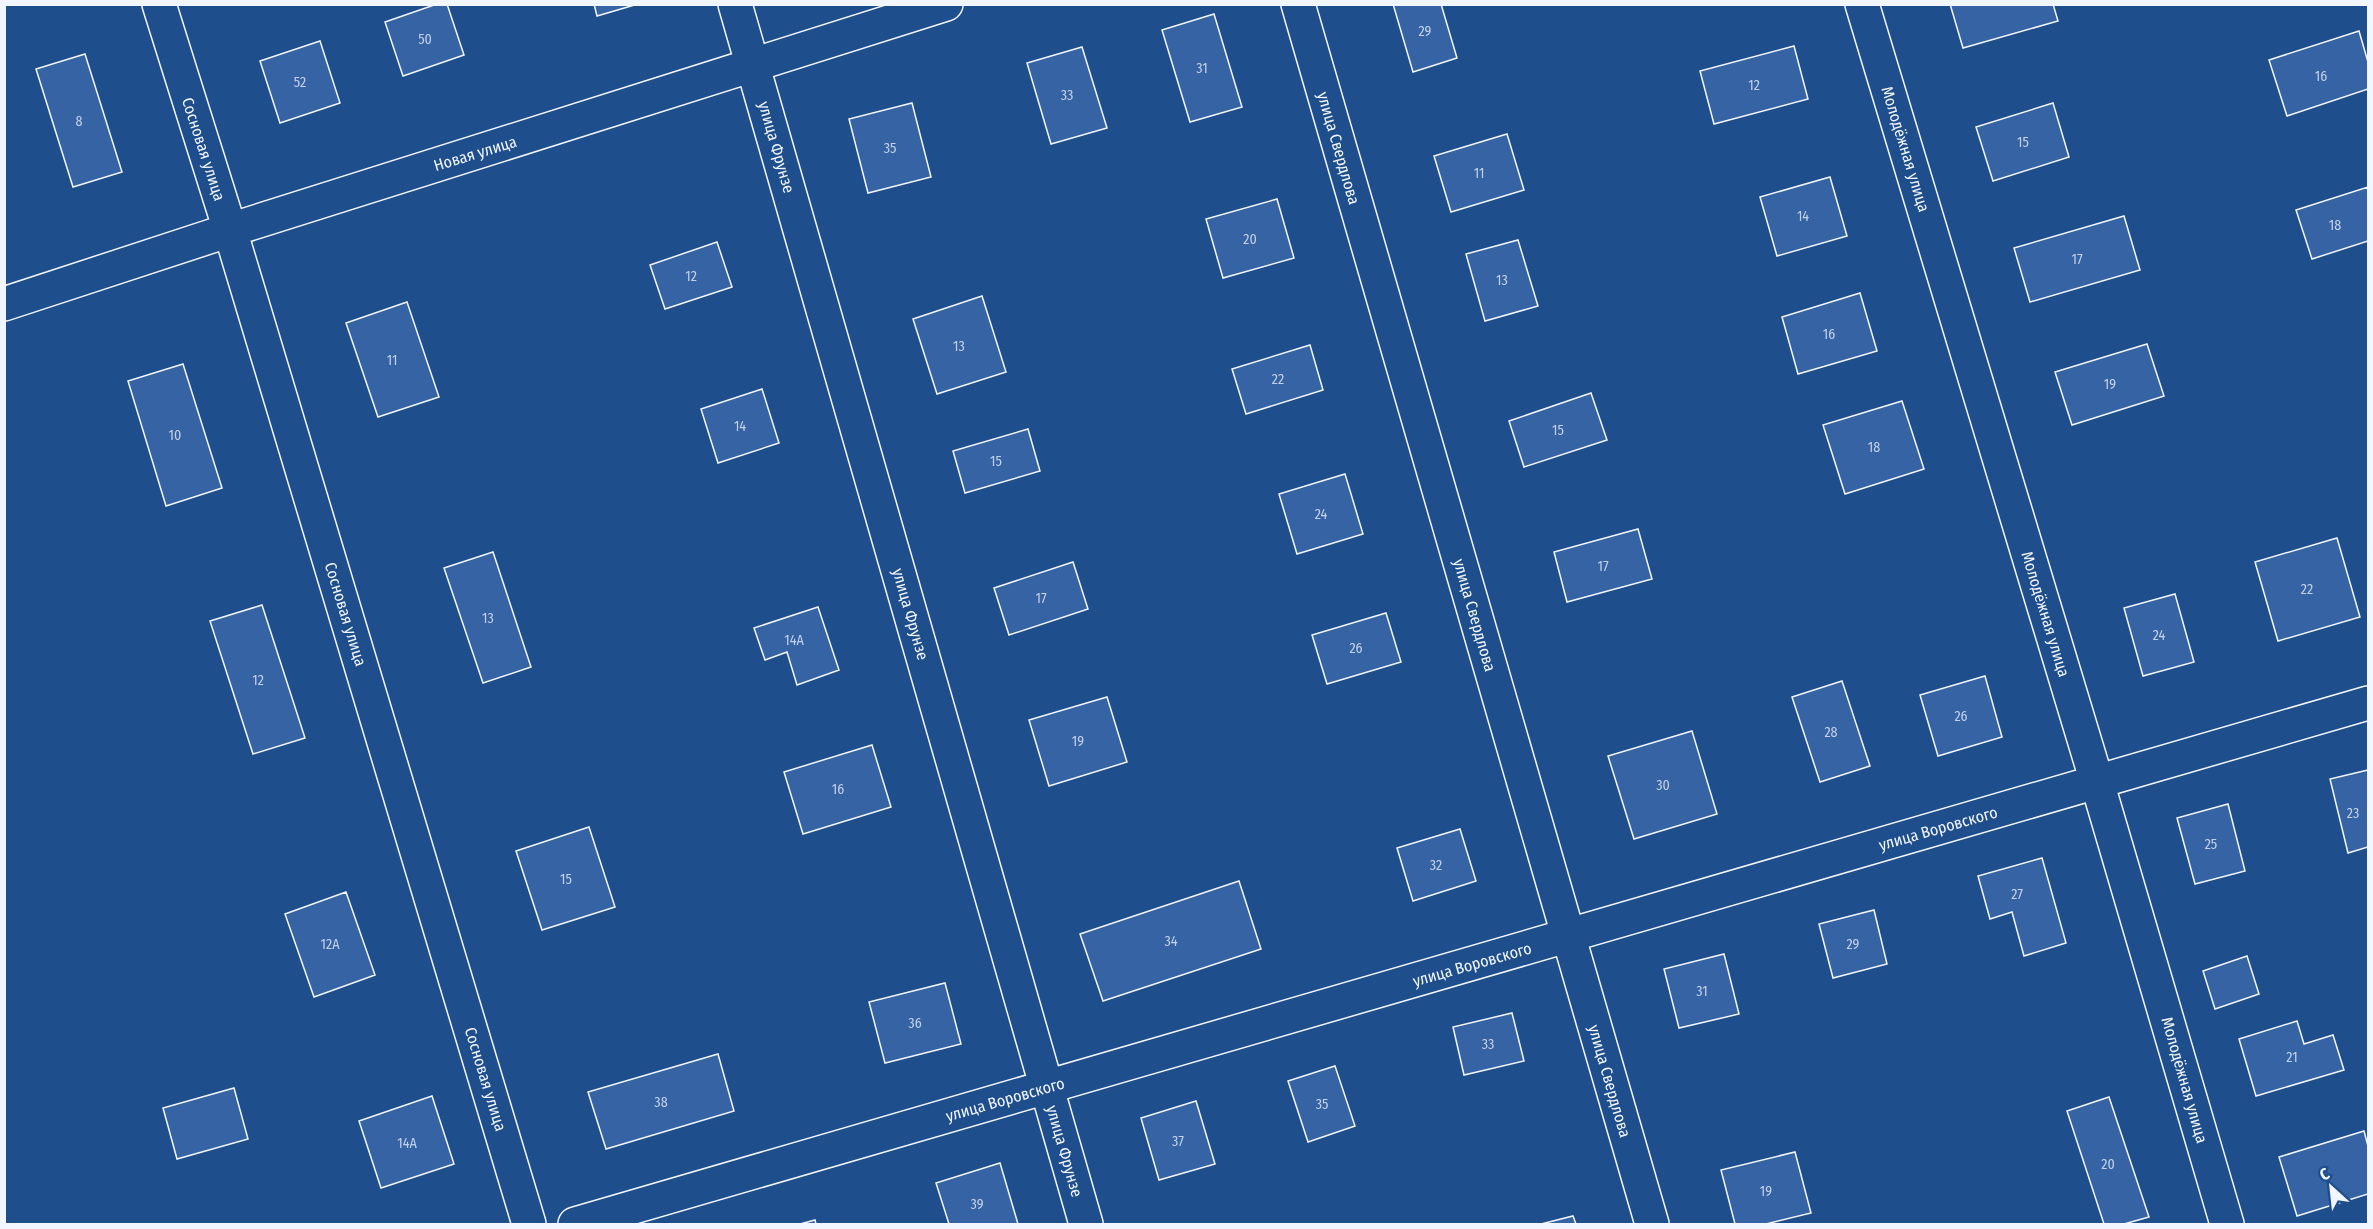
<svg xmlns="http://www.w3.org/2000/svg" width="2373" height="1229" font-family="'Fira Sans Condensed',sans-serif">
<rect width="100%" height="100%" fill="#1f4e8c"/>
<!-- building -->
<path fill="#3563a3" stroke="#f2f6ff" stroke-width="1.5" d="M437 4H447L464 55 403 76 385 22Z
M594 4H638L597 16Z
M1393 4H1441L1457 58 1413 72Z
M1950 4H2053L2058 21 1963 48Z
M1214 14 1242 107 1190 122 1162 30Z
M2359 31 2368 62V89L2287 116 2269 60Z
M320 41 340 103 280 123 260 61Z
M1794 46 1808 99 1714 124 1700 71Z
M1082 47 1107 128 1051 144 1027 63Z
M85 54 122 172 73 187 36 69Z
M912 103 931 177 868 193 849 119Z
M2053 103 2069 157 1993 181 1976 127Z
M1507 134 1524 190 1451 212 1434 156Z
M1830 177 1847 236 1777 256 1760 197Z
M2368 187V241L2312 259 2296 210Z
M1277 199 1294 258 1223 278 1206 219Z
M2124 216 2140 270 2030 302 2014 248Z
M1518 240 1538 306 1485 321 1466 254Z
M717 242 732 287 665 309 650 265Z
M1860 293 1877 351 1798 374 1782 317Z
M982 296 1006 372 937 394 913 319Z
M407 302 439 397 378 417 346 323Z
M2147 344 2164 396 2072 425 2055 372Z
M1310 345 1323 390 1246 414 1232 369Z
M183 364 222 488 166 506 128 381Z
M762 389 779 443 718 463 701 409Z
M1591 393 1607 440 1524 467 1509 421Z
M1902 401 1924 469 1845 494 1823 425Z
M1028 429 1040 471 965 493 953 451Z
M1345 474 1363 534 1297 554 1279 494Z
M1638 529 1652 579 1567 602 1554 552Z
M2337 538 2360 617 2278 641 2255 562Z
M493 552 531 667 483 683 444 568Z
M1073 562 1088 609 1009 635 994 588Z
M2175 594 2194 662 2143 676 2124 608Z
M262 605 305 738 253 754 210 621Z
M818 607 839 670 797 685 787 652 765 660 754 628Z
M1386 613 1401 662 1327 684 1312 635Z
M1985 676 2002 737 1938 756 1920 695Z
M1842 681 1870 766 1820 782 1792 697Z
M1107 697 1127 762 1049 786 1029 720Z
M1692 731 1717 814 1634 839 1608 756Z
M872 745 891 807 803 834 784 772Z
M2368 770V847L2348 853 2330 779Z
M2228 804 2245 871 2195 884 2177 818Z
M589 827 615 907 542 930 516 851Z
M1460 829 1476 881 1413 901 1397 848Z
M2042 858 2066 943 2024 956 2012 912 1990 919 1978 876Z
M1239 881 1261 949 1103 1001 1080 934Z
M346 892 375 975 314 997 285 914Z
M1874 910 1887 964 1833 978 1819 924Z
M1724 954 1739 1014 1679 1028 1664 969Z
M2247 956 2259 994 2215 1009 2203 971Z
M945 983 961 1044 885 1063 869 1002Z
M1512 1013 1524 1061 1464 1075 1453 1027Z
M2297 1021 2304 1044 2333 1035 2344 1070 2256 1096 2239 1039Z
M718 1054 734 1111 606 1149 588 1092Z
M1335 1066 1355 1126 1308 1142 1288 1081Z
M234 1088 248 1139 177 1159 163 1108Z
M432 1096 454 1164 381 1188 359 1121Z
M2109 1097 2149 1217 2124 1224H2104L2067 1111Z
M1196 1101 1215 1164 1159 1180 1141 1118Z
M2364 1131 2368 1146V1194L2297 1216 2279 1157Z
M1795 1152 1811 1213 1766 1224H1735L1721 1170Z
M1000 1163 1018 1224H949L936 1183Z
M1573 1216 1576 1224H1541Z
M815 1220 816 1224H800Z"/>
<g fill="none" stroke-linecap="round" stroke-linejoin="round">
<defs>
<path id="street" d="M159 4 230 230 529 1224
M735 4 1086 1224
M1298 4 1652 1224
M1862 4 2097 782 2227 1224
M4 304 230 230 946 4
M575 1224 2368 703"/>
</defs>
<!-- street casing -->
<use href="#street" stroke="#f2f6ff" stroke-width="36"/>
<!-- street -->
<use href="#street" stroke="#1f4e8c" stroke-width="33"/>
</g>
<g text-anchor="middle" stroke-width="4.5" stroke-linejoin="round" paint-order="stroke">
<!-- number labels -->
<g font-size="14" fill="#c3d1e8">
<text x="1425" y="36">29</text>
<text x="425" y="44">50</text>
<text x="1202" y="73">31</text>
<text x="2321" y="81">16</text>
<text x="300" y="87">52</text>
<text x="1754" y="90">12</text>
<text x="1067" y="100">33</text>
<text x="79" y="126">8</text>
<text x="2023" y="147">15</text>
<text x="890" y="153">35</text>
<text x="1479" y="178">11</text>
<text x="1803" y="221">14</text>
<text x="2335" y="230">18</text>
<text x="1250" y="244">20</text>
<text x="2077" y="264">17</text>
<text x="691" y="281">12</text>
<text x="1502" y="285">13</text>
<text x="1829" y="339">16</text>
<text x="959" y="351">13</text>
<text x="392" y="365">11</text>
<text x="1278" y="384">22</text>
<text x="2110" y="389">19</text>
<text x="740" y="431">14</text>
<text x="1558" y="435">15</text>
<text x="175" y="440">10</text>
<text x="1874" y="452">18</text>
<text x="996" y="466">15</text>
<text x="1321" y="519">24</text>
<text x="1603" y="571">17</text>
<text x="2307" y="594">22</text>
<text x="1041" y="603">17</text>
<text x="488" y="623">13</text>
<text x="2159" y="640">24</text>
<text x="794" y="645">14А</text>
<text x="1356" y="653">26</text>
<text x="258" y="685">12</text>
<text x="1961" y="721">26</text>
<text x="1831" y="737">28</text>
<text x="1078" y="746">19</text>
<text x="1663" y="790">30</text>
<text x="838" y="794">16</text>
<text x="2353" y="818">23</text>
<text x="2211" y="849">25</text>
<text x="1436" y="870">32</text>
<text x="566" y="884">15</text>
<text x="2017" y="899">27</text>
<text x="1171" y="946">34</text>
<text x="330" y="949">12А</text>
<text x="1853" y="949">29</text>
<text x="1702" y="996">31</text>
<text x="915" y="1028">36</text>
<text x="1488" y="1049">33</text>
<text x="2292" y="1062">21</text>
<text x="661" y="1107">38</text>
<text x="1322" y="1109">35</text>
<text x="1178" y="1146">37</text>
<text x="407" y="1148">14А</text>
<text x="2108" y="1169">20</text>
<text x="1766" y="1196">19</text>
<text x="977" y="1209">39</text>
</g>
<!-- street labels -->
<g font-size="16" fill="#f2f6ff" stroke="#1f4e8c">
<text transform="translate(777 147) rotate(74)" y="6">улица Фрунзе</text>
<text transform="translate(1339 148) rotate(74)" y="6">улица Свердлова</text>
<text transform="translate(204 149) rotate(72)" y="6">Сосновая улица</text>
<text transform="translate(1906 149) rotate(73)" y="6">Молодёжная улица</text>
<text transform="translate(475 153) rotate(-17)" y="6">Новая улица</text>
<text transform="translate(346 614) rotate(73)" y="6">Сосновая улица</text>
<text transform="translate(911 614) rotate(74)" y="6">улица Фрунзе</text>
<text transform="translate(2046 614) rotate(73)" y="6">Молодёжная улица</text>
<text transform="translate(1475 615) rotate(74)" y="6">улица Свердлова</text>
<text transform="translate(1938 828) rotate(-16)" y="6">улица Воровского</text>
<text transform="translate(1472 964) rotate(-16)" y="6">улица Воровского</text>
<text transform="translate(486 1079) rotate(73)" y="6">Сосновая улица</text>
<text transform="translate(2185 1080) rotate(74)" y="6">Молодёжная улица</text>
<text transform="translate(1610 1081) rotate(74)" y="6">улица Свердлова</text>
<text transform="translate(1005 1099) rotate(-16)" y="6">улица Воровского</text>
<text transform="translate(1065 1151) rotate(74)" y="6">улица Фрунзе</text>
</g>
</g>
<!-- border -->
<rect width="2373" height="1229" fill="none" stroke="#f2f6ff" stroke-width="12"/>
<!-- north arrow -->
<g transform="translate(2331 1187) rotate(333)" stroke="#1f4e8c" stroke-width="4.5" paint-order="stroke">
<path d="M0-4.5L10 22L0 15L-10 22Z" fill="#f2f6ff"/>
<text y="-9" font-size="16" font-weight="bold" text-anchor="middle" fill="#f2f6ff">С</text>
</g>
</svg>
